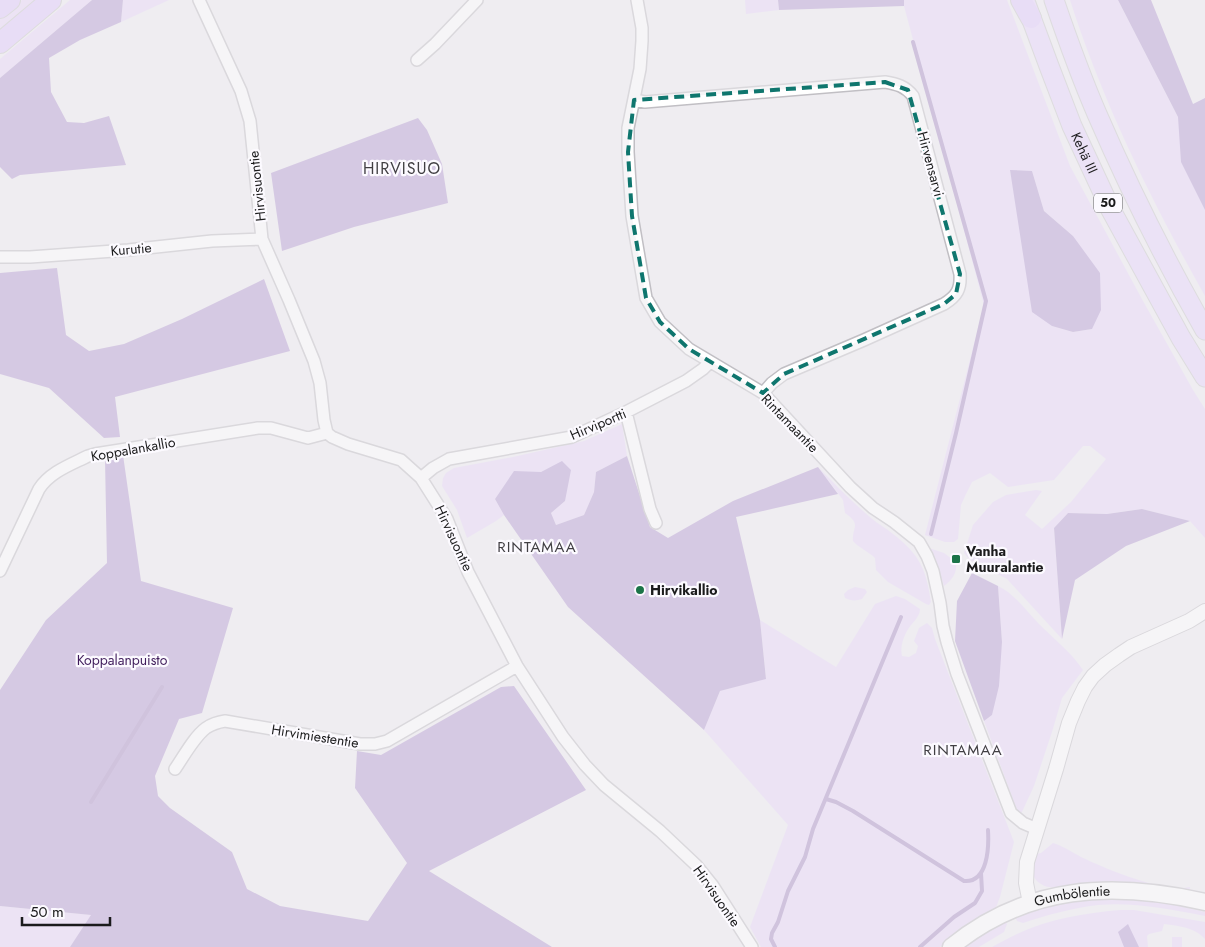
<svg xmlns="http://www.w3.org/2000/svg" width="1205" height="947" font-family="Jost,sans-serif">
<rect width="100%" height="100%" fill="#efedf1"/>
<!-- green -->
<path fill="#e8d8f9" fill-rule="evenodd" d="M22 0H35L0 31V19Z
M70 0H92L0 78V59Z
M123 0H169L121 22Z
M745 0H778L779 10 746 14Z
M904 0H1007L1070 166 1143 301 1193 390 1205 409V538L1190 521 1142 509 1107 514 1068 513 1054 528 1062 639 1007 579 970 560 964 553 973 525 993 502 1006 495 1036 490 1042 491 1025 515 1042 529 1071 502 1106 459 1090 446H1083L1054 480 1008 487 990 473 972 482 966 494 961 505 958 539 954 542H945L925 535 984 305 904 6ZM1010 171H1032L1044 211 1073 236 1092 329 1073 332 1052 326Z
M1070 0H1118L1178 117 1205 98V296C1152 202 1103 103 1070 0Z
M622 424 627 456 596 472 594 492 584 515 556 525 551 513 565 501 562 462 541 472H514L495 499 504 515 496 521 467 538 457 510 442 486 443 478 446 473 454 468 513 457 584 441Z
M818 467C835 484 852 502 871 518 878 524 886 528 893 534 920 555 926 569 931 602L929 605 926 604 888 582 876 570 875 558C868 551 859 548 853 541 852 526 862 525 845 513L843 500Z
M929 548 944 553 956 562C957 573 953 579 944 586L936 562Z
M998 586C1015 594 1026 611 1039 624 1054 639 1071 652 1083 670L1062 698 1052 732 1034 786 1021 814 1017 810 984 721 992 715 1002 642Z
M855 587 865 589 867 592 862 599C856 601 851 601 845 598L844 594 848 590Z
M896 596 905 599 920 609C920 618 911 623 907 631 903 638 900 648 902 656L909 657 916 653 918 646 914 641 919 628 927 623 932 628 935 639 1014 842 1000 897 995 910 940 947H761L750 927 788 825 704 730 720 691 766 678 760 620 836 667 875 604Z
M1053 843C1063 846 1072 852 1081 857 1106 869 1163 893 1190 887L1189 892C1169 889 1148 886 1128 884 1113 883 1097 884 1082 884 1068 884 1053 892 1041 884 1029 877 1032 865 1036 854L1041 853Z
M1098 898 1147 899 1205 912V916C1170 909 1133 902 1098 905 1072 908 1047 915 1023 923L1017 921 1015 916C1042 907 1069 901 1098 898Z
M0 906 92 915 70 947H0Z
M1120 910H1134L1205 922V939C1203 937 1201 935 1198 933 1189 927 1174 925 1164 924L1162 931 1149 934 1147 936 1148 947H992C1000 943 1008 938 1017 934 1049 919 1085 913 1120 910Z
M1005 921 1007 924 1004 932 979 947H960Z
M1172 937H1182V947H1172Z"/>
<!-- forest -->
<path fill="#b79ed3" d="M92 0H123L121 22 80 40 49 58 51 92 67 122 84 123 109 116 126 165 20 175 12 179 0 167V78Z
M778 0H904V6L779 10Z
M1118 0H1151L1193 104 1205 98V210L1181 162 1178 117Z
M418 118 427 130 442 164 448 203 354 227 282 251 271 173Z
M1010 170 1032 171 1044 211 1073 236 1100 273 1101 310 1092 329 1073 332 1052 326 1032 312Z
M57 268 66 335 89 351 124 344 182 319 264 279 290 351 115 397 120 437 104 438 49 388 0 374V273Z
M123 455 141 581 233 608 202 713 179 719 155 776 158 796 170 808 232 852 247 889 280 906 368 921 407 863 355 788 357 751 381 755 501 687 514 686 586 790 429 871 552 947H70L91 915 0 906V690L46 620 107 563 105 459Z
M627 456 650 527 668 538 733 501 818 467 838 494 736 517 760 620 766 679 720 691 704 730 568 607 504 515 495 499 514 471 541 472 562 461 571 470 565 501 551 513 556 525 584 515 594 492 596 472Z
M1142 509 1190 521 1126 546 1075 580 1062 639 1054 528 1068 513 1107 514Z
M972 573 998 586 1002 642 999 686 992 715 984 721 955 641 957 601Z
M1128 924 1139 947H1124L1118 932Z"/>
<g fill="none" stroke-linecap="round" stroke-linejoin="round">
<!-- stream -->
<path stroke="#aa91c5" stroke-width="4" d="M913 42 986 301 956 433 931 534
M826 799 836 802 853 811 964 881C988 883 989 847 988 830
M91 802 162 687
M775 947 771 939 772 933 778 922 788 891 805 857 813 829 901 617
M920 947 954 917 975 903 982 891 981 873"/>
<defs>
<path id="minor" d="M199 0 241 91 250 121 262 239 289 300 314 361 320 383 324 420 327 433 332 437 348 444 401 460 421 478 447 519 468 572 517 666 563 737 585 765 604 785 660 831 696 865 713 886 752 947
M637 0 642 28V41L640 69 628 128V152L632 216 646 298 660 322 689 349 763 393 850 487 873 508 894 522 919 542 927 556 933 571 940 603 943 626 947 642 957 674 1011 813 1023 823 1037 829
M417 60 435 44 477 0
M634 100 645 102 885 82C897 84 905 86 913 96L960 274C961 289 957 296 944 304L864 340 784 374 772 383 763 393
M0 257H30L128 250 212 241 262 239
M626 412 650 509 656 523
M421 478 433 468 449 459 572 437 626 412 686 381 703 369 710 362
M0 571 39 489C50 472 70 465 88 456L95 454 258 428H271L308 438 327 433
M175 769C184 756 194 737 206 728 212 724 218 722 225 721L360 744H375L387 741 517 666"/>
<path id="tertiary" d="M1030 903 1026 883 1027 862 1056 769 1069 723 1078 701 1085 687 1093 676 1105 665 1119 655 1131 647 1189 621 1205 611"/>
<g id="secondary">
<path id="s1" d="M951 947C1027 885 1112 881 1205 902"/>
</g>
<g id="trunk">
<path d="M1054 0C1067 38 1081 77 1097 114 1129 188 1165 260 1205 330"/>
<path id="s2" d="M1026 4 1049 66 1072 126 1111 210 1181 338 1205 377"/>
</g>
<path id="motorway" d="M1021 0 1031 18
M0 8 10 0
M0 43 51 0"/>
</defs>
<!-- minor casing -->
<use href="#minor" stroke="#c1bfc4" stroke-width="14"/>
<!-- tertiary casing -->
<use href="#tertiary" stroke="#c1bfc4" stroke-width="16"/>
<!-- secondary casing -->
<use href="#secondary" stroke="#c1bfc4" stroke-width="19"/>
<!-- trunk casing -->
<use href="#trunk" stroke="#c8c8c9" stroke-width="21"/>
<!-- motorway casing -->
<use href="#motorway" stroke="#c8c8c9" stroke-width="22"/>
<!-- minor -->
<use href="#minor" stroke="#fff" stroke-width="11"/>
<!-- tertiary -->
<use href="#tertiary" stroke="#fff" stroke-width="14"/>
<!-- secondary -->
<use href="#secondary" stroke="#fff" stroke-width="16"/>
<!-- trunk -->
<use href="#trunk" stroke="#e7d4fc" stroke-width="19"/>
<!-- motorway -->
<use href="#motorway" stroke="#e1c9fc" stroke-width="20"/>
</g>
<!-- marked area -->
<path d="M0 0H1205V947H0ZM885 82 908 90 960 274 956 294 944 304 784 374 763 393 689 349 660 322 646 298 632 216 628 152 634 100Z" fill="#efedf1" fill-opacity=".55" fill-rule="evenodd"/>
<path fill="none" stroke="#0f766e" stroke-width="4" stroke-dasharray="10 6" stroke-linejoin="round" d="M885 82 908 90 960 274 956 294 944 304 784 374 763 393 689 349 660 322 646 298 632 216 628 152 634 100Z"/>
<!-- markers -->
<g fill="#1b7448" stroke="#fcfaff" stroke-width="2">
<rect x="951" y="554" width="10" height="10" rx="2.5"/>
<circle cx="640" cy="590" r="5"/>
</g>
<g text-anchor="middle" stroke-width="4.5" stroke-linejoin="round" paint-order="stroke">
<!-- shield labels -->
<rect fill="#fcfaff" stroke="#5e5e60" stroke-width="1" x="1094" y="193.5" width="28" height="19" rx="4"/>
<g font-size="12" font-weight="bold" fill="#1b1b1c">
<text x="1108" y="207">50</text>
</g>
<!-- street labels -->
<g font-size="14" fill="#1b1b1c" stroke="#fcfaff">
<text dy="5" stroke="none"><textPath href="#s2" startOffset="160">Kehä III</textPath></text>
<text transform="translate(931 164) rotate(75)" y="5">Hirvensarvi</text>
<text transform="translate(257 186) rotate(-96)" y="5">Hirvisuontie</text>
<text transform="translate(131 249) rotate(-5)" y="5">Kurutie</text>
<text transform="translate(790 423) rotate(46)" y="5">Rintamaantie</text>
<text transform="translate(598 424) rotate(-23)" y="5">Hirviportti</text>
<text transform="translate(133 449) rotate(-10)" y="5">Koppalankallio</text>
<text transform="translate(454 538) rotate(65)" y="5">Hirvisuontie</text>
<text transform="translate(315 736) rotate(9)" y="5">Hirvimiestentie</text>
<text transform="translate(717 896) rotate(55)" y="5">Hirvisuontie</text>
<text dy="5" stroke="none"><textPath href="#s1" startOffset="134">Gumbölentie</textPath></text>
</g>
<!-- poi labels -->
<g font-size="14" font-weight="bold" fill="#1b1b1c" stroke="#fcfaff" text-anchor="start">
<text x="966" y="556">Vanha<tspan x="966" dy="16">Muuralantie</tspan></text>
<text x="650" y="595">Hirvikallio</text>
</g>
<!-- park labels -->
<g font-size="14" fill="#3f1c5b" stroke="#fcfaff">
<text x="122" y="665">Koppalanpuisto</text>
</g>
<!-- neighbourhood labels -->
<g font-size="15" letter-spacing="1" fill="#413f43" stroke="#fcfaff">
<text x="537" y="552">RINTAMAA</text>
<text x="963" y="755">RINTAMAA</text>
</g>
<!-- quarter labels -->
<g font-size="16" letter-spacing="1" fill="#413f43" stroke="#fcfaff">
<text x="402" y="174">HIRVISUO</text>
</g>
</g>
<!-- scale -->
<path d="M22 917v8h88v-8" fill="none" stroke="#1b1b1c" stroke-width="2.5"/>
<text x="30" y="917" font-size="15" fill="#1b1b1c" stroke="#fcfaff" stroke-width="4" paint-order="stroke">50 m</text>
</svg>
